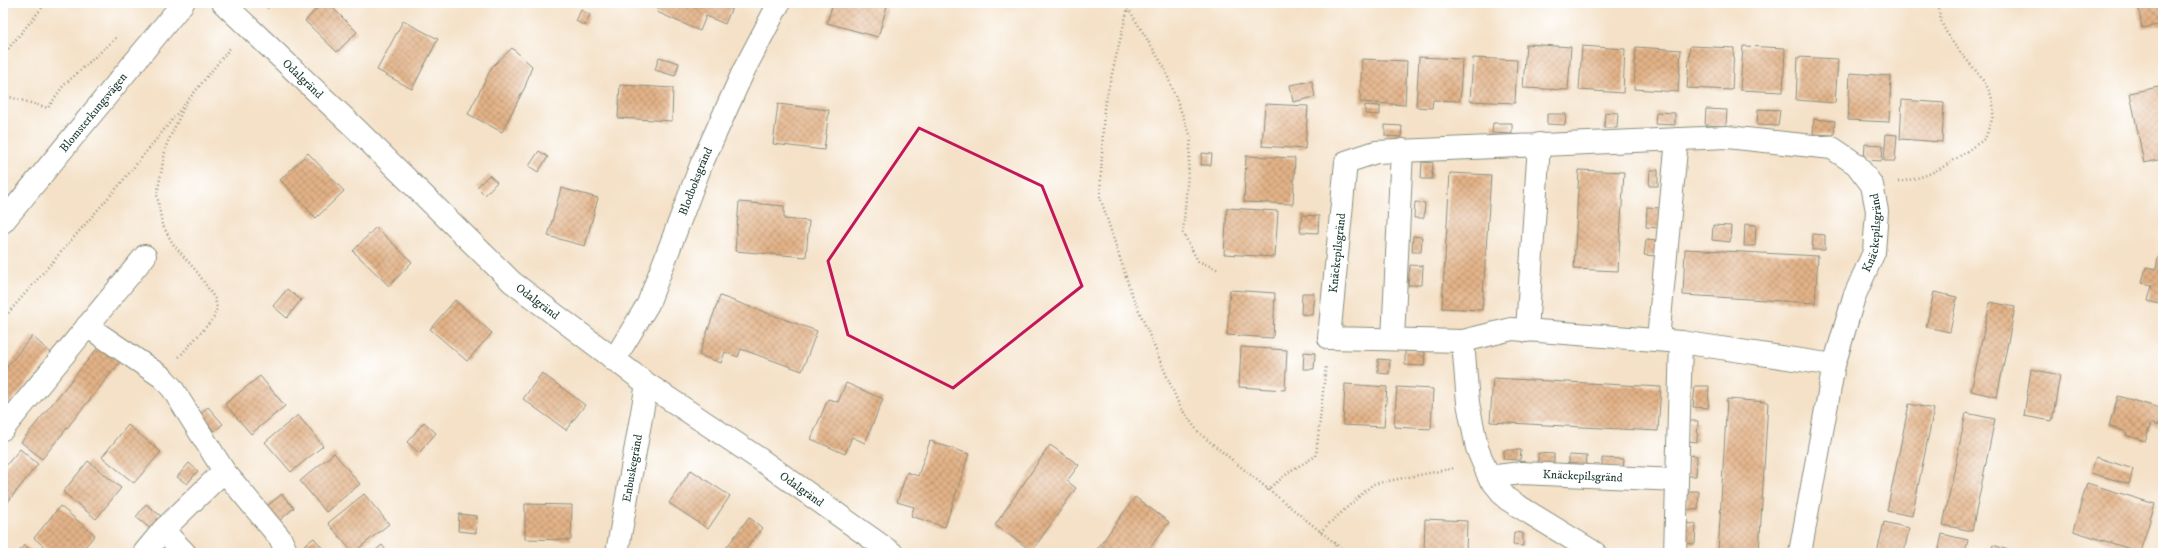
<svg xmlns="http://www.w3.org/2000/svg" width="2166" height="556" font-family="'IM FELL DW Pica',serif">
<defs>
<pattern id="building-cross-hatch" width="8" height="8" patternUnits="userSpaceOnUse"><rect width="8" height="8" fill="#e3b287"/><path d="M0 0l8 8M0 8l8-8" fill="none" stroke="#b7926f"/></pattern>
</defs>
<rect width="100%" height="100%" fill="#fff"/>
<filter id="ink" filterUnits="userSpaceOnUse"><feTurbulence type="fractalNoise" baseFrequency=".025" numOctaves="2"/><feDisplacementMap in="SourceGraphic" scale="8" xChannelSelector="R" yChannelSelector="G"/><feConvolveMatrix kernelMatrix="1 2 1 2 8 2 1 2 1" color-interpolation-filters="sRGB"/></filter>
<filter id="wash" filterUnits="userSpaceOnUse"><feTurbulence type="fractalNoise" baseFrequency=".012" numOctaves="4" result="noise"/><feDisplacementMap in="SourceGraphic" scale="16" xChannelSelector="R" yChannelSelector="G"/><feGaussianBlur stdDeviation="0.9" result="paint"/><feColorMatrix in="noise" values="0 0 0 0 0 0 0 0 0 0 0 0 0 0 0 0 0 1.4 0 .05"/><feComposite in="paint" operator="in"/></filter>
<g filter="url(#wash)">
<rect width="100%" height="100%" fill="#f4e1c7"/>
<g id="blocks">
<!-- building -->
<path fill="url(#building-cross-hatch)" d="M322 3H328L357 32 337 52 305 21Z
M661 3H734L725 24 706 16 700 31 657 12Z
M833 3H888L878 37 827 23Z
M2138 3H2163V24L2142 28Z
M581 10 590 15 585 26 576 21Z
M403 21 438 39 412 89 377 70Z
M1526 44 1571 47 1568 90 1523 88Z
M1582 46 1625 49 1623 93 1579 90Z
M1690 46 1734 48 1732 90 1687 88Z
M1743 46 1785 48 1783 92 1740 90Z
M1636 47 1681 50 1678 92 1634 89Z
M512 48 532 66 525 87 502 132 468 114 492 67Z
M659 57 679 63 675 76 655 70Z
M1419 57 1462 59 1460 101 1433 100 1432 108 1416 107Z
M1798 57 1838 59 1835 103 1796 100Z
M1473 58 1517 60 1515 103 1470 101Z
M1362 59 1407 61 1405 105 1360 102Z
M1850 73 1891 76 1889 122 1848 120Z
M1312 81 1315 97 1293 102 1290 85Z
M620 85 673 88 672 121 618 118Z
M2163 86V159L2144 163 2130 93Z
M1902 100 1944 103 1942 142 1900 139Z
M778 104 829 110 824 150 773 144Z
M1265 104 1308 106 1305 149 1262 146Z
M1365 105 1380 106V115L1365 114Z
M1706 109 1727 110 1726 126 1705 125Z
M1758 109 1780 110 1778 126 1757 125Z
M1605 112 1618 113 1617 128H1604Z
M1656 112 1675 113V125L1655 124Z
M1547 114H1566L1565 125 1547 124Z
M1814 119 1835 121 1834 135 1813 134Z
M1493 123H1512V134L1492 133Z
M1385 125 1402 126 1401 137 1385 136Z
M1886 134 1897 135 1895 161H1884Z
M1865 144 1883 145 1882 161 1864 160Z
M539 151 548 157 538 172 529 166Z
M308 153 344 191 316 218 280 180Z
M1202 153 1212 154 1211 165H1201Z
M1246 156 1295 158 1293 204 1244 202Z
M1422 162 1433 163 1432 179H1421Z
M1579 170 1624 172 1618 271 1574 269Z
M1650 170H1658V186H1649Z
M1450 173 1491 175 1482 310 1442 308Z
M489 175 497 182 485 195 477 187Z
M561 188 598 198 585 246 548 236Z
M739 202 784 206V219L809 221 806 257 735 251Z
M1415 202 1425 203 1424 218H1414Z
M1647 207 1660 208 1659 228 1646 227Z
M1227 208 1278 211 1275 257 1224 254Z
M1302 215 1319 216 1318 233 1300 232Z
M1745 224 1756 225 1755 246H1744Z
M1713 225 1731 226 1730 242 1712 240Z
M376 227 412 262 389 286 353 251Z
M1813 234 1825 235V250H1812Z
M1413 236 1422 237 1421 252H1412Z
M1646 240 1658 241 1657 256 1644 255Z
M1685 249 1818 256 1815 303 1683 295Z
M2158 257 2163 259V305L2148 301 2152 285 2142 283 2146 267 2156 269Z
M1410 265 1423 266 1422 285H1408Z
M287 289 301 300 287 318 273 306Z
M1230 290 1275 293 1273 338 1227 335Z
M1934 292 1957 297 1950 332 1926 327Z
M1302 293H1314L1312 315 1301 314Z
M720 296 817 331 802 371 741 349 738 357 725 352 721 363 699 355Z
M455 300 492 333 467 361 430 329Z
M1990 302 2015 307 1997 397 1971 391Z
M32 336 51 353 3 412V372Z
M100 345 120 362 42 459 21 442Z
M1241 347 1287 350 1285 390 1239 387Z
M1405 351 1425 352 1424 366 1405 365Z
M1304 352 1315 353 1314 369H1303Z
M1378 359 1390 360 1389 374 1378 373Z
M2031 369 2060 375 2052 421 2024 416Z
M542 373 585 405 566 430 523 399Z
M260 376 285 406 251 434 225 404Z
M1493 378 1661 387 1658 431 1490 422Z
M846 383 883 399 865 443 852 437 845 454 811 439 828 399 838 402Z
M1345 384 1387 387 1384 427 1343 425Z
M1695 386H1709L1708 408 1693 407Z
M1397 387 1433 389 1431 429 1394 427Z
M2118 396 2163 409 2158 426 2151 423 2145 441 2126 435 2127 432 2109 426Z
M1727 399 1768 402 1759 553H1718Z
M1909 404 1934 409 1912 516 1887 511Z
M208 407 223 424 214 431 200 414Z
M1966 413 1995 419 1972 531 1943 525Z
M298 415 323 446 291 472 265 442Z
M1689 421H1698L1697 442 1688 441Z
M424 422 436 433 419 453 407 442Z
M128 425 161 452 134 483 102 457Z
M930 441 969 454 945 527 911 516 914 507 897 502 907 472 918 476Z
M1050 445 1079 465 1067 481 1076 488 1032 551 995 525Z
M20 449 38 464 3 508V469Z
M1504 450H1521L1520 460 1503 459Z
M334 453 360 484 326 512 300 481Z
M1538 453 1554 454V466L1538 464Z
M1569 455 1587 456 1586 468 1569 467Z
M1689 455 1697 456 1696 476H1688Z
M2096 457 2133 469 2129 484 2091 473Z
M1602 458 1624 459 1623 469 1602 468Z
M88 461 121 488 96 519 63 492Z
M189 463 198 471 187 484 177 477Z
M691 470 730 496 708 529 669 503Z
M2087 483 2155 504 2140 552 2073 531Z
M1688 491H1699L1698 510 1687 509Z
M282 494 294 508 279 521 267 506Z
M364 494 389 524 353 553 328 523Z
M1135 497 1169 522 1146 553H1096L1095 552Z
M146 504 162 517 152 530 136 517Z
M525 504 572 505 571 540 525 539Z
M60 506 95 535 80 553H52L34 538Z
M459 514 477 516 476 533 458 531Z
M749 517 762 528 743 553H726L724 551Z
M1425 519 1467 521 1466 553H1424Z
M1884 522 1909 528 1904 553H1877Z
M1681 523 1696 524 1695 544 1680 543Z
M1514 532 1523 533V546L1513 545Z
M1942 534 1968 540 1965 553H1938Z
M314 538 324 550 320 553H311L304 545Z
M24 545 34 553H18Z
M382 545 388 553H372Z
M1993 545 2017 553H1990Z"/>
</g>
</g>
<g filter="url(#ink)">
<use href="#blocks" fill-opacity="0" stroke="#8a8f7e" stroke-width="1"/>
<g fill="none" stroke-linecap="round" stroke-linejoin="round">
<defs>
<g id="minor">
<path id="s1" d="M223 3 354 127 512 282 647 384 761 460 892 553"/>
<path id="s2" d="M3 222 183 3"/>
<path d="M87 326 162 377 172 388 224 471 280 538 287 553"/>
<path d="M1527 331 1539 144"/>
<path d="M1393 339 1402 150"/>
<path d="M1658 340 1677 139"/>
<path d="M1463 341 1468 403 1477 448 1489 477 1507 499 1595 553"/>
<path id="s3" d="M614 360 648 304 701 165 744 70 779 3"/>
<path d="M3 429 145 256"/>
<path id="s4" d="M1489 477 1521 473 1677 480"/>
<path d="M163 530 185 553"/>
<path d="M144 553 163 530 224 471"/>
<path id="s5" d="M617 553 647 384"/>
<path d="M1675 553 1681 342"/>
<path id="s6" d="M1800 553 1834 365 1854 297 1874 252 1877 211 1872 185 1856 164 1832 148 1727 137 1376 152 1346 162 1329 338 1463 341 1512 329 1681 342 1834 365"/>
</g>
</defs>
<!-- minor casing -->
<use href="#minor" stroke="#8a8f7e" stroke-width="24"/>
<!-- path -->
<path stroke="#8a8f7e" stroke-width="2.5" stroke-dasharray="1 3" stroke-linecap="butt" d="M1129 3 1104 107 1100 197 1131 292 1180 407 1199 433 1347 553
M267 8 273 3
M1128 8 1164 67 1191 137 1183 233 1198 261 1219 270
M3 55 46 3
M3 95 48 108 63 86 116 38
M1898 182C1931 177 1942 168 1969 150 1973 146 1980 143 1984 139 1987 136 1988 129 1990 125 2010 78 1936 52 1939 3
M3 319 121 183 231 47
M179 357 213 319 217 308 215 299 198 273 173 244 162 224 157 195 166 146 185 105
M1267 490 1292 470 1316 456 1326 365
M1320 532 1373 484 1455 468
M1331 553 1336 544"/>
<!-- minor -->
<use href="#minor" stroke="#fff" stroke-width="22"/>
</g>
</g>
<!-- marked area -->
<path fill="none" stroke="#c2185b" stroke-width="3" stroke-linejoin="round" d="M919 128 1042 186 1082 286 953 388 848 335 828 261Z"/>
<g text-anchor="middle" stroke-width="3" stroke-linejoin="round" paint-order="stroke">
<!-- street labels -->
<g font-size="12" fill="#1f3d34" stroke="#fff">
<text dy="4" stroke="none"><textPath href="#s1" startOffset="110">Odalgränd</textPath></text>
<text dy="4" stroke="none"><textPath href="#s2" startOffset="142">Blomsterkungsvägen</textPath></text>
<text dy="4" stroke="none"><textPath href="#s3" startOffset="197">Blodboksgränd</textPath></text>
<text dy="4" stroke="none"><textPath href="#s6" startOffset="330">Knäckepilsgränd</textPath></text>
<text transform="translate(1337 253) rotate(-84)" y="4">Knäckepilsgränd</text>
<text dy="4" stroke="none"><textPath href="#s1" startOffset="434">Odalgränd</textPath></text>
<text dy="4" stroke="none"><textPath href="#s5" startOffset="86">Enbuskegränd</textPath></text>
<text dy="4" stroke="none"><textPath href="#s4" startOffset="94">Knäckepilsgränd</textPath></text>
<text dy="4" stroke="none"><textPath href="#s1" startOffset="758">Odalgränd</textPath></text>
</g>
</g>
<!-- margin -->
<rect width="2166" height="556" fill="none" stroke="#fff" stroke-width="16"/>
</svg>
